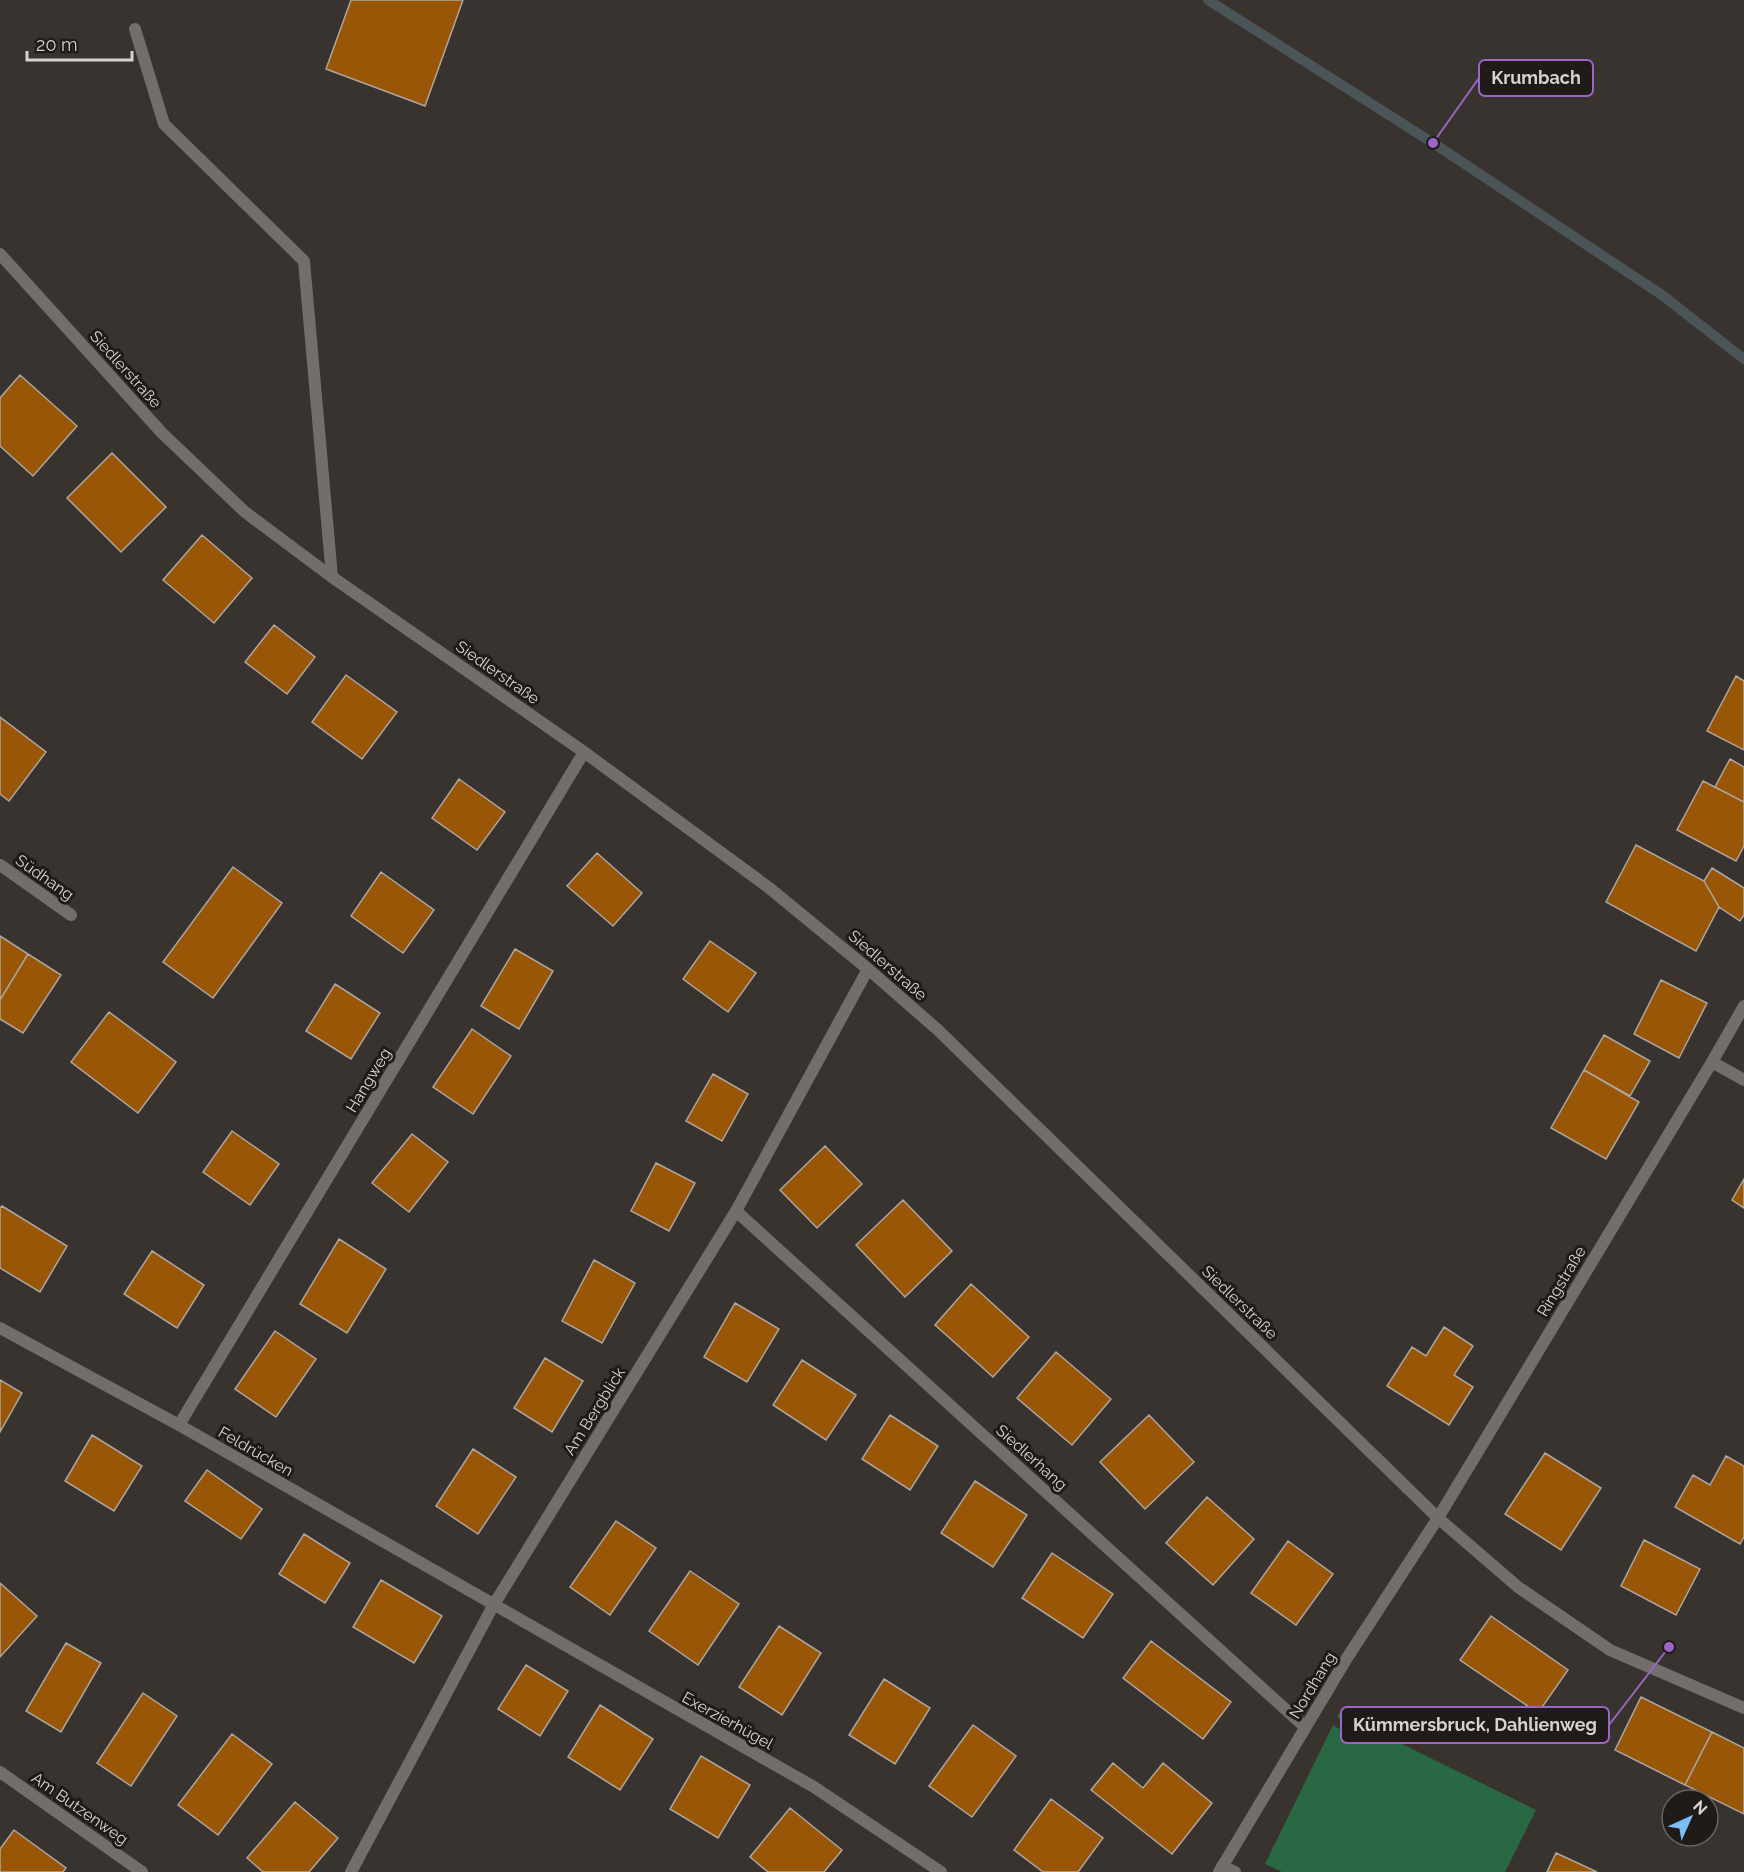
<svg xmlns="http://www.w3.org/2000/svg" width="1744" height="1872" font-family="Raleway,sans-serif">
<rect width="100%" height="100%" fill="#39332f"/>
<!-- green -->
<path fill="#286944" d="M1339 1713 1536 1810 1505 1872H1282L1265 1864 1333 1725 1341 1730 1345 1722 1337 1717Z"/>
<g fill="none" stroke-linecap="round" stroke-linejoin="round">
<!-- stream -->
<path stroke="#4b5558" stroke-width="10" d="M1208 0 1433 143 1662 295 1744 359"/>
</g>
<!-- building -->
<path fill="#995607" stroke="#ada6a0" stroke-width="1.5" d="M351 0H463L425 106 326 69Z
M20 375 77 426 33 476 0 446V398Z
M112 453 166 507 121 552 67 498Z
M202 535 252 578 214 623 163 580Z
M274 625 315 657 287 694 245 662Z
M346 675 397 712 362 759 312 722Z
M1736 676 1744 681V750L1707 731Z
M0 717 46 752 9 801 0 794Z
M1730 759 1744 767V802L1715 787Z
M459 779 505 812 477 850 432 818Z
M1703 781 1744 802V846L1736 861 1677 830Z
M1636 845 1704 881 1719 907 1696 951 1606 902Z
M597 853 642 893 613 926 567 886Z
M233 867 282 903 213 998 163 962Z
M1712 868 1744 888V915L1740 921 1719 907 1704 881Z
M381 872 434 910 403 953 351 916Z
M0 936 28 954 0 1000Z
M710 941 756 973 728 1012 683 979Z
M515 949 553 971 519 1029 481 1006Z
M28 954 61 975 23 1033 0 1019V1000Z
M1661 980 1707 1003 1679 1058 1634 1034Z
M335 984 380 1013 351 1059 306 1031Z
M109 1012 176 1062 138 1113 71 1062Z
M472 1029 511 1056 473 1114 433 1087Z
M1604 1035 1650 1061 1630 1096 1584 1070Z
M1584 1070 1639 1102 1606 1159 1551 1128Z
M713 1074 748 1094 722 1141 686 1121Z
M232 1131 279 1164 250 1205 203 1172Z
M412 1134 448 1162 409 1212 372 1183Z
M825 1146 862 1184 817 1228 780 1190Z
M656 1163 695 1183 669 1231 631 1211Z
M1744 1179V1208L1732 1200Z
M903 1200 952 1251 905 1297 856 1245Z
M2 1206 67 1246 40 1292 0 1268V1208Z
M339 1239 386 1269 347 1333 300 1304Z
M152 1251 204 1285 177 1328 124 1294Z
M594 1260 635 1283 602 1343 562 1321Z
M971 1284 1029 1337 993 1377 935 1325Z
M735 1303 779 1329 747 1382 704 1357Z
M1444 1327 1473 1346 1454 1375 1473 1387 1449 1425 1387 1386 1412 1347 1426 1356Z
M275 1331 316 1359 276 1417 235 1389Z
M1056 1352 1111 1399 1072 1445 1017 1398Z
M545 1358 583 1381 552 1432 514 1408Z
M802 1360 856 1395 826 1440 773 1405Z
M0 1380 22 1393 0 1432Z
M890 1415 938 1446 910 1490 862 1459Z
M1149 1415 1194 1462 1145 1509 1100 1462Z
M92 1435 142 1466 114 1511 65 1481Z
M473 1449 516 1477 478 1534 436 1506Z
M1545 1453 1601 1488 1561 1550 1505 1514Z
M1726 1456 1744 1466V1537L1740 1544 1675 1507 1693 1475 1710 1485Z
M207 1470 262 1509 241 1539 185 1501Z
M975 1481 1027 1515 993 1567 941 1533Z
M1207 1497 1254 1539 1213 1585 1166 1543Z
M616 1521 656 1548 610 1615 570 1587Z
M304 1534 350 1563 325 1603 279 1574Z
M1644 1540 1700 1569 1676 1615 1621 1586Z
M1288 1541 1333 1574 1296 1625 1251 1593Z
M1052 1553 1113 1594 1083 1638 1022 1598Z
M690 1571 739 1604 698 1665 649 1631Z
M381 1580 442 1616 414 1663 353 1627Z
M0 1583 37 1616 0 1657Z
M1491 1616 1568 1670 1538 1713 1460 1660Z
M779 1626 821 1653 782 1715 739 1687Z
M1151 1641 1231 1702 1203 1739 1123 1678Z
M66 1643 101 1663 61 1732 26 1711Z
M526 1665 568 1691 540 1736 498 1709Z
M884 1679 930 1708 895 1764 849 1735Z
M143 1693 177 1716 131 1786 97 1763Z
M1641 1697 1712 1732 1685 1785 1615 1750Z
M600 1705 653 1739 620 1790 568 1757Z
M973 1725 1016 1756 972 1817 929 1786Z
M1712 1732 1744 1748V1814L1685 1785Z
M232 1734 272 1764 218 1835 178 1805Z
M701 1756 750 1785 718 1838 670 1809Z
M1113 1763 1143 1788 1163 1763 1212 1803 1172 1854 1091 1790Z
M1051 1799 1103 1838 1078 1872H1043L1014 1850Z
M295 1802 338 1838 309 1872H263L247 1858Z
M790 1808 842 1850 824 1872H768L750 1857Z
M14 1830 66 1868 63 1872H0V1849Z
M1556 1853 1597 1872H1547Z"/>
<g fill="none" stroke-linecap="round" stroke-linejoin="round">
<!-- lane -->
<path stroke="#716e6c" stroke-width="12" d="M135 29 164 124 304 261 332 577"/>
<!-- street -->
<path stroke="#716e6c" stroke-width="12" d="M0 254 162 433 245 512 332 577 584 752 768 887 868 969 938 1030 1438 1518 1518 1587 1610 1650 1744 1708
M0 865 71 915
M1712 1062 1744 1006
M736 1211 1305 1727
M0 1328 179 1425 814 1787 941 1872
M179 1425 584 752
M0 1772 142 1872
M1222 1866 1235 1872
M351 1872 493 1606 736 1211 868 969
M1219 1872 1347 1658 1438 1518 1712 1062 1744 1080"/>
</g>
<g text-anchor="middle" stroke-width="6" stroke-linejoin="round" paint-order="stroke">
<!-- street labels -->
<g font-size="16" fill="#d6d2cf" stroke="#1e1b19">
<text transform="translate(126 369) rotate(48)" y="6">Siedlerstraße</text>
<text transform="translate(498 672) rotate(35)" y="6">Siedlerstraße</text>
<text transform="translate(45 877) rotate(35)" y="6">Südhang</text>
<text transform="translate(888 965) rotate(41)" y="6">Siedlerstraße</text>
<text transform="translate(368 1080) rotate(-59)" y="6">Hangweg</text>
<text transform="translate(1561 1281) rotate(-59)" y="6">Ringstraße</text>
<text transform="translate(1240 1302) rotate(44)" y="6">Siedlerstraße</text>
<text transform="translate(594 1411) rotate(-58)" y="6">Am Bergblick</text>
<text transform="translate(256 1451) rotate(30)" y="6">Feldrücken</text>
<text transform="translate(1032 1457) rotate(42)" y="6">Siedlerhang</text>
<text transform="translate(1312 1685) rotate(-59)" y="6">Nordhang</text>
<text transform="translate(728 1720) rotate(29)" y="6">Exerzierhügel</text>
<text transform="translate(80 1808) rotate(35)" y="6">Am Butzenweg</text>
</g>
</g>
<!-- callouts -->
<path fill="none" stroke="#9b66c5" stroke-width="2" d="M1433 143L1479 78M1669 1647L1609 1725"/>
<g fill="#9b66c5" stroke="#1e1b19" stroke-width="2">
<circle cx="1433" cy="143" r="6"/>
<circle cx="1669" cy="1647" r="6"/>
</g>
<g fill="#1e1b19" stroke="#9b66c5" stroke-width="2">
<rect x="1479" y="60" width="114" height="36" rx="6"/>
<rect x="1341" y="1707" width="268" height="36" rx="6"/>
</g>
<g font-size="18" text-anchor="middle" font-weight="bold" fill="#d6d2cf">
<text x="1536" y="84">Krumbach</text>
<text x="1475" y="1731">Kümmersbruck, Dahlienweg</text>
</g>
<!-- north arrow -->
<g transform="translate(1690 1818) rotate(45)"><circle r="28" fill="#1e1b19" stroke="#686462" stroke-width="1.5"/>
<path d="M0-4.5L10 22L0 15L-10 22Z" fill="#7dbef9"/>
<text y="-9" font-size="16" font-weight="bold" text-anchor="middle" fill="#d6d2cf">N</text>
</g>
<!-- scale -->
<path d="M27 51v9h105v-9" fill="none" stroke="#d6d2cf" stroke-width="3"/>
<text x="36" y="51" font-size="18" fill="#d6d2cf" stroke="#1e1b19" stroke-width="4.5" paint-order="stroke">20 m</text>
</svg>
